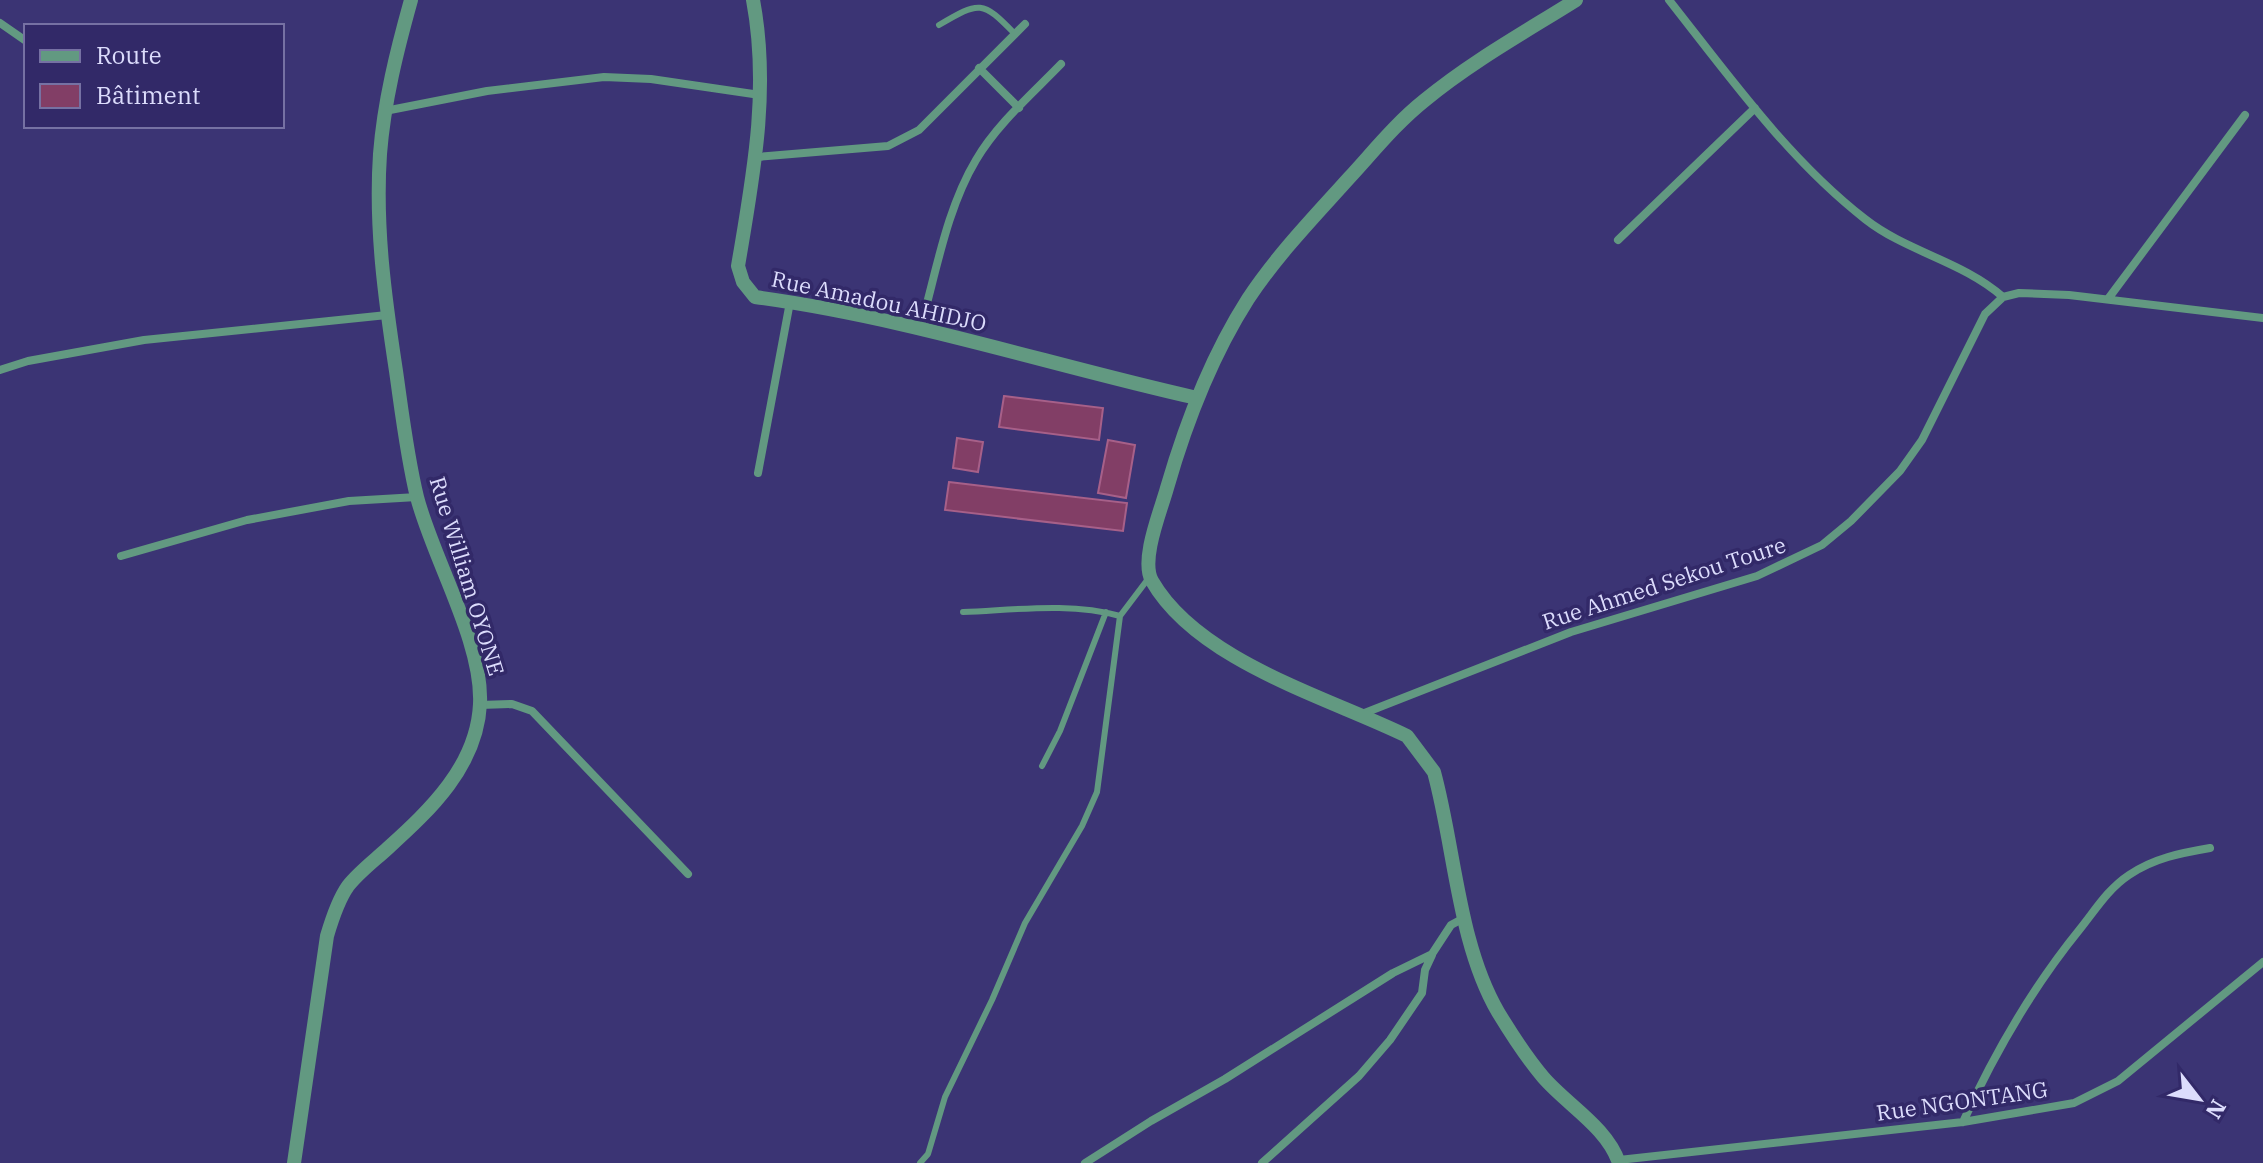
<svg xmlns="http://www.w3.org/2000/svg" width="2263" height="1163" font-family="'IBM Plex Serif',serif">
<rect width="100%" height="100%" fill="#3b3474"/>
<!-- building -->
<path fill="#823e66" stroke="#a76089" stroke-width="2" d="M1004 396 1103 408 1099 440 999 427Z
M957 438 983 442 978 472 953 468Z
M1108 440 1135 445 1126 498 1098 493Z
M949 482 1127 503 1123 531 945 510Z"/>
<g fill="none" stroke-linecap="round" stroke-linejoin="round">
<!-- service -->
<path stroke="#629981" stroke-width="6" d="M939 25C980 1 982 0 1015 34
M963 612C1015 610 1070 602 1120 616
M1042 766 1060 731 1106 612
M920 1163 928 1154 945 1097 992 1000 1025 923 1082 826 1097 792 1120 616 1148 579"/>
<!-- minor -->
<path stroke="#629981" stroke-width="8" d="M1669 0C1729 76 1788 159 1865 219 1907 252 1962 261 2003 297
M0 23 26 41
M979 68 1019 108
M385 111 487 91 604 77 651 79 760 95
M757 157 888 146 919 130 1025 24
M1618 240 1755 108
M2108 299 2245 115
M920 329C936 274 946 210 976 160 997 124 1032 94 1061 64
M0 370 28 361 144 340 387 315
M758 473 790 302
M121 556 247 520 349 501 417 497
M480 705 512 704 532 711 688 874
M1362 714 1571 632 1757 576 1822 545 1851 521 1900 471 1922 440 1985 314 2003 297 2019 293 2069 295 2263 318
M1963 1122C1995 1052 2032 988 2080 929 2096 909 2108 889 2129 875 2154 858 2181 853 2210 848
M1619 1160 1963 1122 2074 1103 2118 1081 2263 962
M1085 1163 1151 1121 1225 1079 1393 973 1432 954 1451 925 1464 918
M1262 1163 1359 1076 1390 1040 1422 993 1425 970 1432 955"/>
<!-- tertiary -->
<path stroke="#629981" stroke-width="14" d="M753 0C770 90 753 177 738 266L743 282 755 297C905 317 1050 365 1197 398
M1576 0C1525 32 1471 62 1425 100 1396 123 1373 152 1349 178 1314 217 1277 255 1248 299 1211 357 1186 422 1167 488 1161 510 1140 560 1152 581 1198 661 1327 697 1407 736L1434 772C1455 849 1458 943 1498 1012 1512 1035 1526 1057 1543 1077 1567 1105 1607 1127 1619 1163
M294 1163 327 936C332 919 338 900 348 886 359 872 375 860 388 848 430 810 477 766 480 704 483 642 433 559 417 497 407 456 402 413 396 371 385 299 375 227 380 154 384 102 397 50 411 0"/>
</g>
<g text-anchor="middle" stroke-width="7" stroke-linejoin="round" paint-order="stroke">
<!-- street labels -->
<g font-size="22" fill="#dcdcfc" stroke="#322968">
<text transform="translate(879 301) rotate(12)" y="8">Rue Amadou AHIDJO</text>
<text transform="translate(467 576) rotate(73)" y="8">Rue William OYONE</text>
<text transform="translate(1664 583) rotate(-18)" y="8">Rue Ahmed Sekou Toure</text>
<text transform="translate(1962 1101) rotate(-8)" y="8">Rue NGONTANG</text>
</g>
</g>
<!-- legend -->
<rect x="24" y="24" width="260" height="104" fill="#322968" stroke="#7671a3" stroke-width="2"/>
<rect x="40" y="50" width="40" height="12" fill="#629981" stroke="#7671a3" stroke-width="2"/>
<text x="96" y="64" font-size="24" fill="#dcdcfc">Route</text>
<rect x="40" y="84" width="40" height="24" fill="#823e66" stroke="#7671a3" stroke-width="2"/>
<text x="96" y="104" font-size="24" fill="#dcdcfc">Bâtiment</text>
<!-- north arrow -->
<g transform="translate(2199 1099) rotate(121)" stroke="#322968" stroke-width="6" paint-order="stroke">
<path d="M0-6L14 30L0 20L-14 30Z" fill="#dcdcfc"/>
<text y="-12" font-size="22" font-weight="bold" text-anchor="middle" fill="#dcdcfc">N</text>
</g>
</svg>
